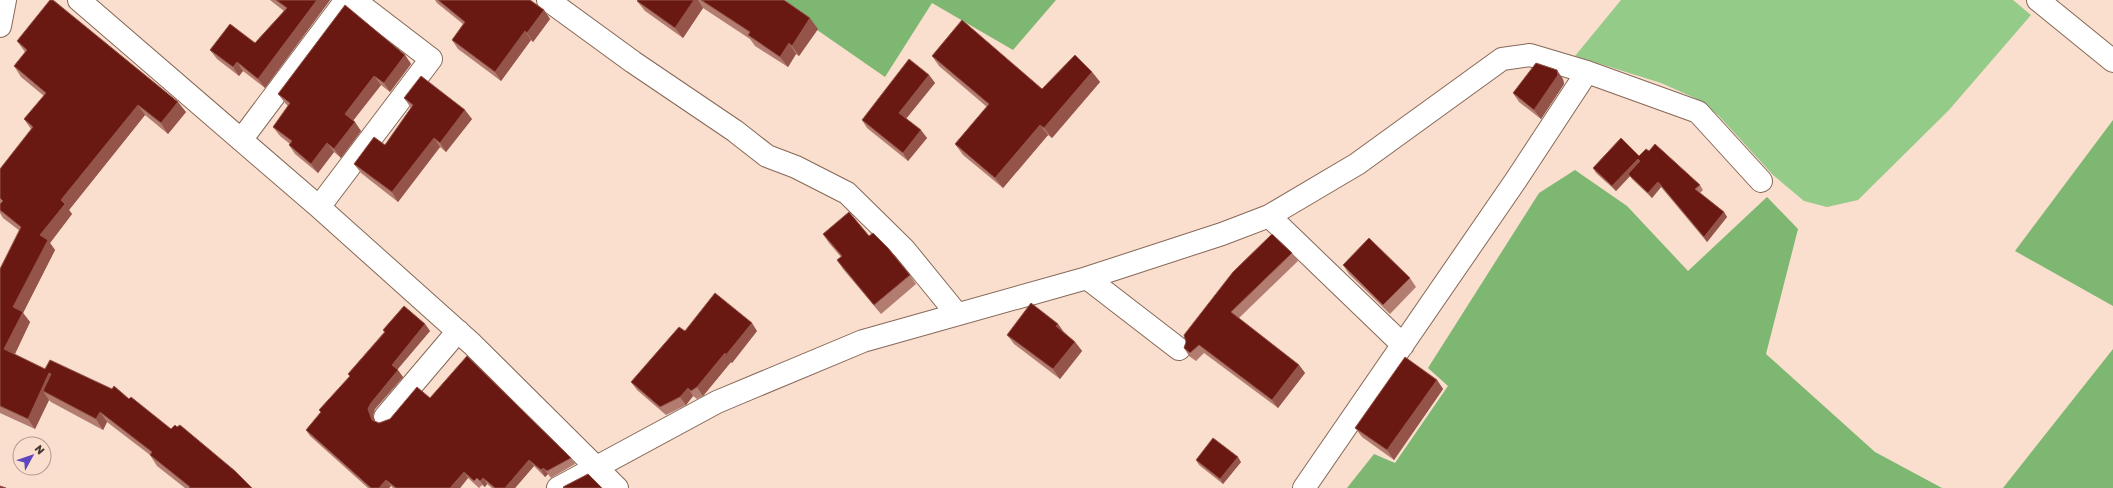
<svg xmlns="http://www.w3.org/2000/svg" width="2113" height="488" font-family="'Golos Text',sans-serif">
<rect width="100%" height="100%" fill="#fadece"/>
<!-- green -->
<path fill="#94cb89" d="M1621 0H2013L2031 15 1949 110 1858 200 1827 207 1804 201 1773 175 1718 115 1695 98 1661 83 1575 56Z"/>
<!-- forest -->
<path fill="#7db771" d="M786 0H1056L1013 50 932 3 885 77 784 7Z
M2113 120V306L2015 251Z
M1575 170 1627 206 1688 271 1767 197 1798 229 1766 354 1875 452 1942 488H1347L1374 454 1395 463 1448 386 1428 368 1539 193Z
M2113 349V488H2003Z"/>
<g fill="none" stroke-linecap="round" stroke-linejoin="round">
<defs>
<path id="minor" d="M79 0 319 207 472 344 617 488
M548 0 633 62 735 131 767 156 796 167 847 193 904 249 957 314
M2038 0 2113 61
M241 140 346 0
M319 207 431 59 354 0
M1269 216 1403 345
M1087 278 1179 349
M385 417 458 331
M558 488 717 402 863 341 1087 278 1222 234 1269 216 1357 164 1502 59 1530 55 1587 72 1698 112 1761 181
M1304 488 1516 180 1587 72"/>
<path id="major" d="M0 26 5 0"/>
</defs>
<!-- minor casing -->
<use href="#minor" stroke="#866857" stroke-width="24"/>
<!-- major casing -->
<use href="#major" stroke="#866857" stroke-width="24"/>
<!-- minor -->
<use href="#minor" stroke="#fff" stroke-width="22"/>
<!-- major -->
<use href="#major" stroke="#fff" stroke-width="22"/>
</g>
<!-- wall -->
<path fill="#b27c70" d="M270 0H330L265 88 243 71 239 76 217 59 210 50 255 43 284 11Z
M435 0H530L544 10 550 19 533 42 531 40 501 81 458 49 452 40 463 24 437 3Z
M638 0H784L818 29 799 56 796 54 788 67 755 46 750 39 703 8 683 38 645 11 637 1Z
M17 41 186 112 168 134 145 115 69 210 72 214 50 243 55 250 23 313 30 322 15 354 45 369 129 399 252 488H185L157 466 150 455 107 422 103 430 51 402 49 400 35 429 0 413V269L20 231 3 218 0 213V169L31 129 24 119 44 96 21 77 14 66 25 52Z
M405 55 411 64 390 92 381 85 353 121 361 131 341 158 334 152 318 173 295 154 289 145 290 144 280 136 273 127 288 106 285 103 278 94Z
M932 56 1042 89 1092 72 1100 82 1052 138 1048 135 1003 188 963 155 955 144 987 107 939 66Z
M929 75 935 83 906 119 927 138 908 161 867 128 862 120Z
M1563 79 1564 84 1541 119 1519 102 1513 93Z
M404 98 472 119 446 152 440 147 398 202 361 173 354 164 385 145 411 108Z
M1649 151 1700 185 1703 190 1700 193 1724 212 1727 217 1707 242 1661 187 1652 198 1632 179 1630 176 1616 191 1596 173 1593 168 1639 156Z
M823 234 869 236 910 275 916 284 881 314 843 269 837 260 841 257 829 243Z
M1292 253 1298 261 1239 318 1299 365 1305 373 1278 408 1204 353 1196 361 1189 356 1184 348 1186 342Z
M1343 265 1410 278 1416 287 1390 314 1349 274Z
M425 324 430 331 397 370 403 377 375 409 373 415 375 421 379 423 390 419 430 398 571 458 575 464 551 478 548 474 545 477 534 466 515 488H492L487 484 485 487 482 485 479 488 468 478 460 488H393L391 486 389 488H368L310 436 306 430 321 412 319 410 350 377 348 374 384 332 383 330Z
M1058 324 1064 332 1075 342 1082 351 1060 379 1014 344 1007 335Z
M685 331H757L732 363 731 362 703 396 697 399 693 396 686 405 666 415 637 390 631 382Z
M1437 380 1443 389 1394 460 1362 437 1355 428Z
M1196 460 1241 462 1223 484 1199 465Z"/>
<!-- shaded-wall -->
<path fill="#94544a" d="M317 0H330L265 88 258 79Z
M694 0H698L703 8 683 38 675 28Z
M544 10 550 19 533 42 527 33Z
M810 18 818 29 799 56 792 46Z
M525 31 531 40 501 81 495 72Z
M789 43 796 54 788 67 780 57Z
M405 55 411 64 390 92 384 83Z
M237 62 243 71 239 76 233 67Z
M1557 70 1563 79 1564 84 1541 119 1534 110Z
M1092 72 1100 82 1052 138 1044 128Z
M929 75 935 83 904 121 899 113Z
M374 76 381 85 351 123 345 114Z
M178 102 186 112 168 134 161 123Z
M138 105 145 115 69 210 72 214 50 243 55 250 23 313 30 322 12 360 4 349 13 307 40 235 61 200Z
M465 110 472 119 446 152 440 143Z
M355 122 361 131 341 158 334 149Z
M1040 125 1048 135 1003 188 995 178Z
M921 130 927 138 908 161 903 153Z
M434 138 440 147 398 202 392 192Z
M327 143 334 152 318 173 311 164Z
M1638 159 1642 164 1628 174 1630 176 1616 191 1612 186Z
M1658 182 1661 187 1652 198 1648 193Z
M1724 212 1727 217 1707 242 1704 237Z
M752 323 757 331 732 363 726 355Z
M425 324 430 331 396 371 392 365Z
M1058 324 1064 333 1056 326Z
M1075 342 1082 351 1060 379 1053 369Z
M725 353 731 362 703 396 697 387Z
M1299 365 1305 373 1278 408 1272 400Z
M398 370 403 377 375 409 373 415 377 426 372 420 368 409 371 403Z
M49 373 57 383 43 391 49 400 35 429 28 419Z
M1437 380 1443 389 1394 460 1387 450Z
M688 388 693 396 686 405 680 397Z
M100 412 107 422 103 430 96 419Z
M1238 457 1241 462 1223 484 1220 479Z
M529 460 534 466 515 488H505Z
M543 468 548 474 545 477 541 470Z
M464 472 468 478 460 488H450Z
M483 478 487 484 485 487 480 481Z
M386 480 391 486 389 488H379Z"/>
<!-- building -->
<path fill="#691911" stroke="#94544a" d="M50 0H53L178 102 161 123 138 105 61 200 65 204 40 235 48 240 13 307 23 312 4 349 45 369 50 360 112 389 114 386 129 399 131 397 171 429 175 425 177 427 180 425 235 471 252 488H189L190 487 150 455 152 452 100 412 96 419 43 391 51 374 49 373 28 419 0 406V269L21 227 0 210V204L3 201 0 198V169L33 127 24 119 46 93 14 66 27 50 17 41Z
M276 0H317L258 79 237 62 233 67 210 50 230 24 255 43 287 8Z
M438 0H530L544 10 527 33 525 31 495 72 452 40 465 22Z
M638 0H694L675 28 637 1Z
M701 0H784L810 18 792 46 789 43 780 57 748 35 750 32Z
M345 5 405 55 384 83 374 76 345 114 355 122 334 149 327 143 311 164 289 145 292 141 273 127 290 103 278 94Z
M962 20 1042 89 1075 55 1092 72 1044 128 1040 125 995 178 955 144 989 104 932 56Z
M909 59 929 75 899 113 921 130 903 153 862 120Z
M1536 63 1557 70 1558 75 1534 110 1513 93Z
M421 76 465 110 440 143 434 138 392 192 354 164 374 137 385 145 413 105 404 98Z
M1621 138 1639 156 1646 149 1649 151 1655 144 1700 185 1695 189 1724 212 1704 237 1658 182 1648 193 1628 174 1640 161 1638 159 1612 186 1593 168Z
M849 212 869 236 873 233 888 248 910 275 874 305 837 260 842 256 823 234Z
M1272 234 1292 253 1231 312 1299 365 1272 400 1199 345 1190 353 1184 348 1186 342 1184 335 1233 272Z
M1369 238 1410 278 1383 305 1343 265Z
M715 293 752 323 726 355 725 353 697 387 691 391 688 388 680 397 660 407 631 382 679 327 685 331Z
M1031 303 1058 324 1056 326 1075 342 1053 369 1007 335Z
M404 306 425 324 392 365 398 370 371 403 368 409 372 420 379 423 390 419 417 387 430 398 467 356 571 458 547 471 543 468 541 470 529 460 505 488H495L483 478 480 481 477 478 474 481 464 472 450 488H396L386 480 379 488H371L306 430 321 412 319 410 350 376 348 374 385 332 383 330Z
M1405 357 1437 380 1387 450 1355 428Z
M1213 438 1238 457 1220 479 1196 460Z
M588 474 602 488H564L563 487Z
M0 486 6 488H0Z"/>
<!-- north arrow -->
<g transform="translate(32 456) rotate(50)"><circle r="19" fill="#fadece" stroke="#b29c8f"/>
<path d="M0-3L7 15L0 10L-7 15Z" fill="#5d46be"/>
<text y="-6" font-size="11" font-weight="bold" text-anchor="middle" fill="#473931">N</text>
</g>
</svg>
